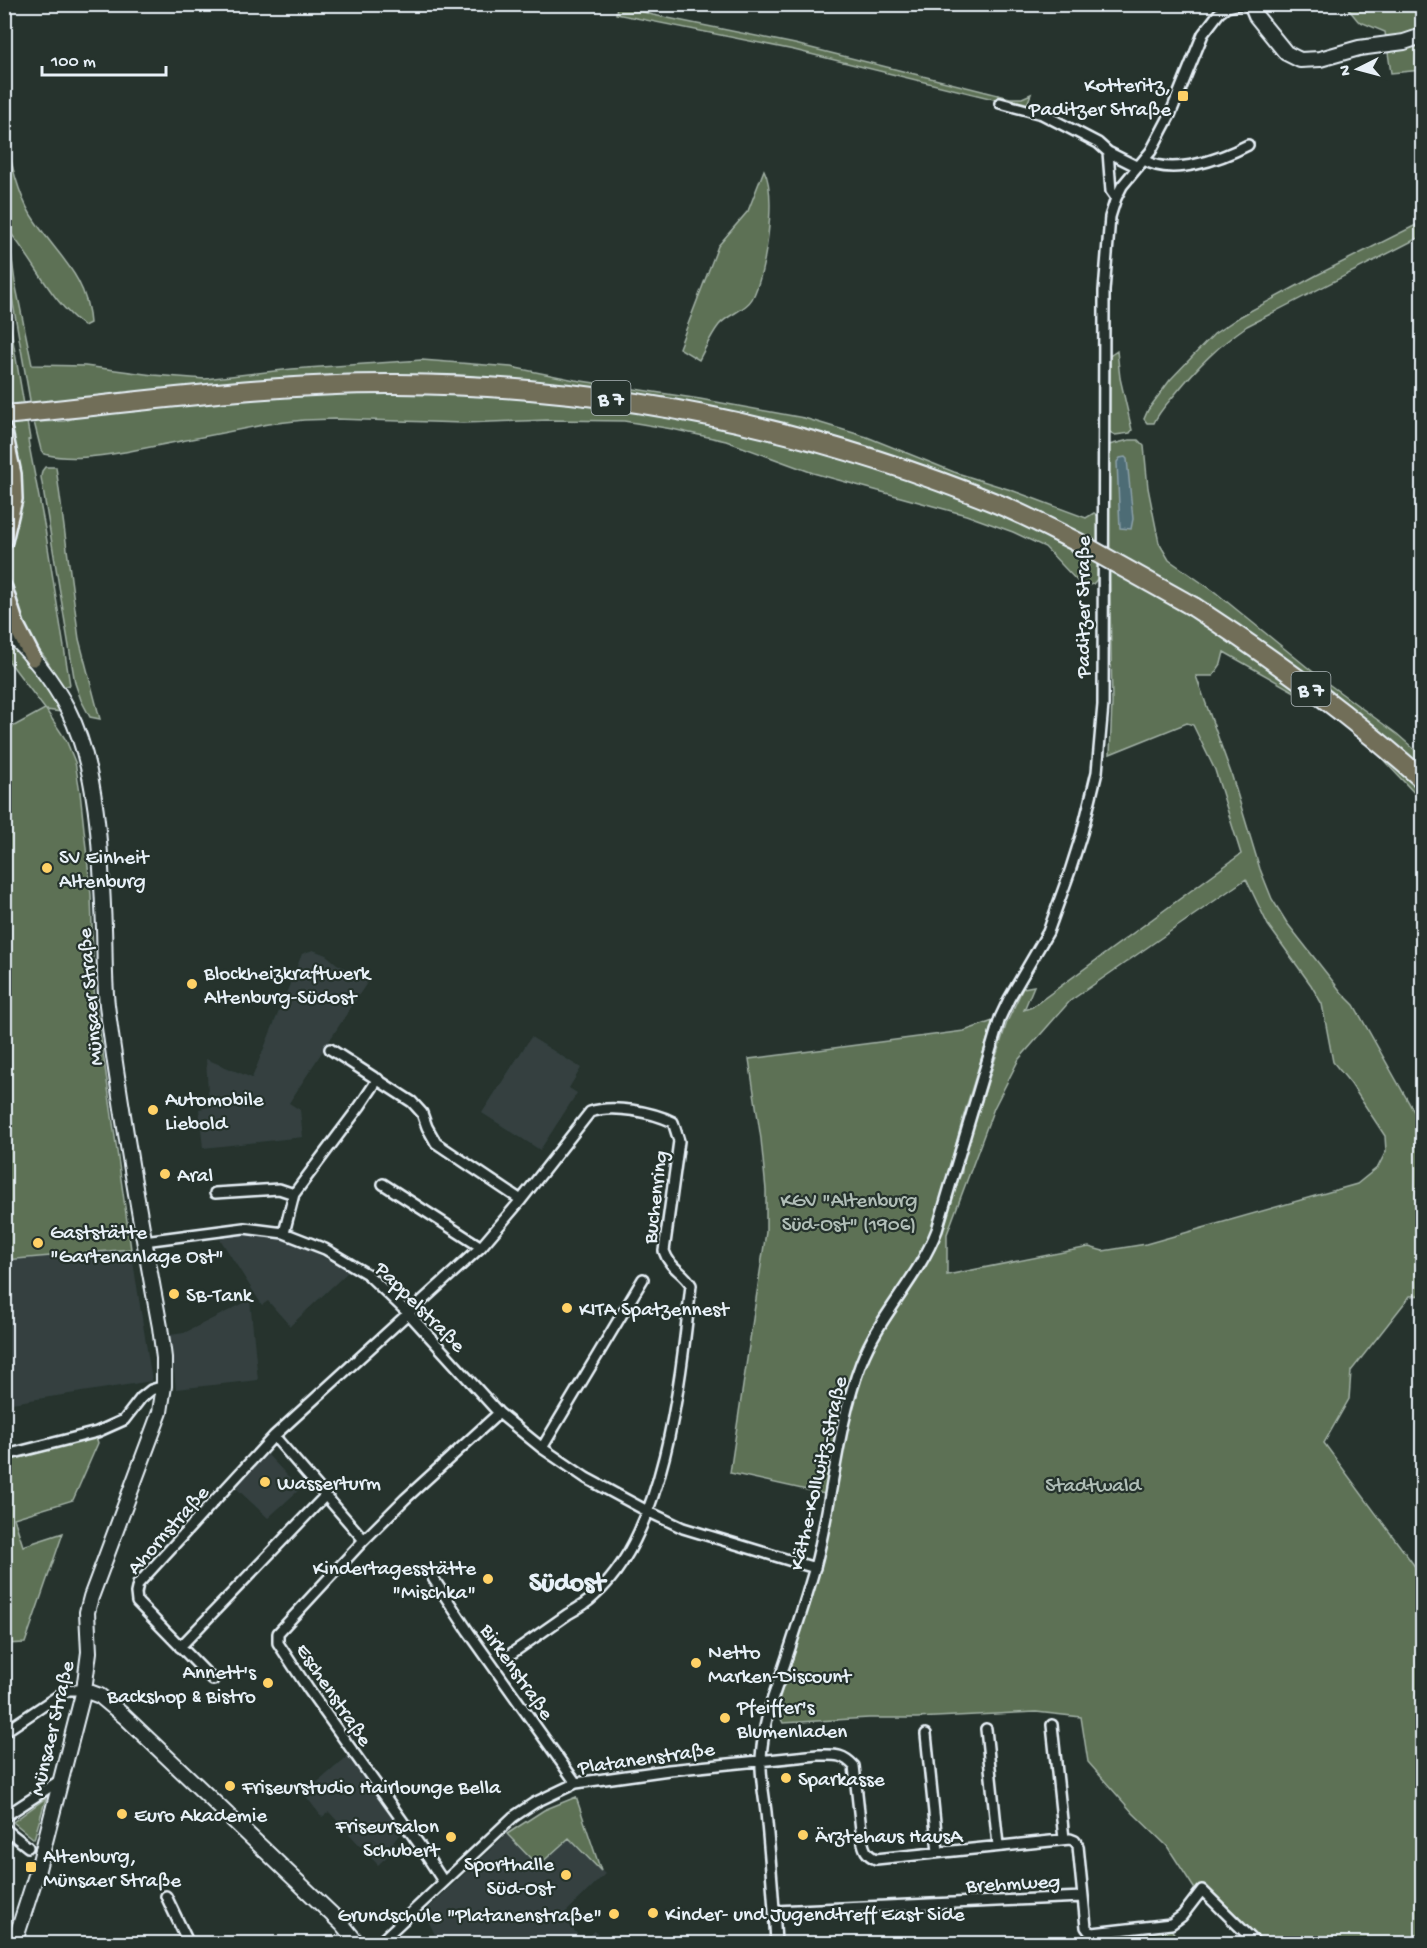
<svg xmlns="http://www.w3.org/2000/svg" width="1427" height="1948" font-family="'Gochi Hand',sans-serif">
<rect width="100%" height="100%" fill="#26332d"/>
<filter id="ink" filterUnits="userSpaceOnUse"><feTurbulence type="fractalNoise" baseFrequency=".0167" numOctaves="2"/><feDisplacementMap in="SourceGraphic" scale="12" xChannelSelector="R" yChannelSelector="G"/><feConvolveMatrix kernelMatrix="1 2 1 2 8 2 1 2 1" color-interpolation-filters="sRGB"/></filter>
<g filter="url(#ink)">
<!-- built -->
<path fill="#344141" d="M313 950 326 955 337 964 368 981 289 1103 300 1110 303 1137 203 1148 199 1109 209 1107 206 1059 252 1078 302 954Z
M531 1037 581 1068 569 1088 577 1093 540 1150 482 1113Z
M240 1234 259 1235 287 1240 310 1250 349 1271 290 1326 268 1301 262 1305 220 1239Z
M131 1249 152 1381 5 1404V1260Z
M250 1300 258 1380 176 1389 170 1335 184 1333Z
M267 1454 300 1489 268 1518 236 1488Z
M349 1755 404 1832 393 1841 398 1846 378 1865 329 1812 322 1817 304 1794Z
M507 1834 538 1866 569 1838 605 1874 561 1917 584 1941 595 1931 606 1943H439L424 1912Z"/>
<!-- green -->
<path fill="#5d7155" stroke="#a2b1a6" stroke-width="1.5" fill-rule="evenodd" d="M617 5H628L634 9 653 15 795 44 1010 98H1022L1031 94 1026 107 794 50 616 14Z
M1345 5H1422V70L1391 73 1385 32 1358 21Z
M4 130C10 157 17 192 31 215 55 254 87 274 90 323L84 326C50 301 35 261 8 230L15 282 32 365 85 366 153 375 205 379 292 369 422 360 511 367 575 380 700 399 804 418 867 437 954 472 1011 490 1086 518 1094 513 1098 516V542L1081 534 1079 536 909 464 501 381 60 400 31 406 5 258Z
M764 170C777 195 766 274 752 299 745 311 728 314 719 325 711 335 705 349 699 360L679 348 718 246 748 211Z
M1422 222V236L1247 326C1218 346 1198 366 1176 393 1168 403 1159 411 1154 423H1147L1144 419 1148 410 1170 380 1214 334 1241 316 1317 275Z
M4 289 30 439 28 440 45 529 70 685 62 687 46 659 29 637 9 591 6 562 16 476 5 419Z
M1117 351 1120 378 1132 430 1130 433 1115 435 1108 431 1107 358Z
M396 390 606 403 813 446 997 511 1081 550 1080 554 1099 563V577L1093 584 1084 586 1080 584 1045 547 1013 532 966 515 813 473 726 441 672 429 624 421 549 420 463 423 335 419 304 420 268 424 125 452C100 456 69 461 44 454L41 450 34 422 64 421 93 413 286 394Z
M1129 440H1138L1144 446 1148 488 1159 543 1169 560 1215 592 1323 680 1397 734 1422 756V801L1374 750 1316 704 1224 652 1221 664 1213 676H1196L1231 773 1260 869 1272 899 1287 923 1342 993 1354 1005 1422 1126V1295L1410 1296 1351 1371 1349 1399 1324 1443 1422 1576V1943H1252L1196 1891 1167 1846 1133 1813 1088 1762 1081 1717 1036 1712 916 1718H869L783 1723 772 1702 810 1605 824 1552 834 1496 730 1473 766 1232V1190L761 1139 749 1059 964 1031 993 1021 965 1111 942 1195 931 1231 912 1273 915 1282 930 1254 956 1181C962 1176 963 1171 962 1163L1007 1022 1023 988 1034 986 1024 1010 1032 1007 1241 854 1215 770 1193 725 1187 723 1110 754 1112 703 1107 449 1109 445ZM1246 879 1268 925 1311 985 1322 1004 1333 1062 1351 1084 1385 1136 1386 1151 1378 1167 1357 1184 1146 1244 1103 1251 1089 1247 947 1275V1234L994 1108 1019 1059 1070 1001Z
M45 467H56L79 639 100 719 90 717 81 700 75 683 41 477 42 471Z
M4 638C28 660 46 684 62 712L46 710 66 740 75 762 80 792 91 895 94 990 131 1249 5 1260V731L45 709 5 656Z
M96 1436 98 1443 73 1500 14 1518 23 1546 63 1533 25 1643 5 1644 4 1459Z
M576 1797 601 1871 569 1838 538 1866 507 1834 544 1810Z
M46 1798 34 1839 13 1822Z
M1170 1928 1181 1943 1102 1944 1103 1940Z"/>
<!-- water -->
<path fill="#4e6c75" stroke="#8ca1a9" stroke-width="1.5" d="M1125 457 1127 459 1133 519 1131 529 1120 528 1117 462 1120 458Z"/>
<g fill="none" stroke-linecap="round" stroke-linejoin="round">
<defs>
<path id="street" d="M1000 103 1042 114 1098 143 1108 152 1111 191 1116 198
M1108 152 1138 167
M1144 160C1172 177 1221 159 1248 145
M330 1049 412 1102 422 1113 427 1127 436 1143 521 1200
M383 1184 481 1247
M215 1193 279 1189 294 1194
M284 1233 294 1194 360 1106 378 1079
M144 1241 244 1228 284 1233 325 1249 367 1274 409 1314 499 1413 542 1448 586 1478 649 1512 683 1528 815 1568
M274 1436 364 1540
M542 1448 643 1279
M4 1452 10 1454 97 1432 124 1420 141 1398 151 1390 164 1386
M433 1578 468 1631 576 1783
M180 1647 326 1495
M213 1680 137 1602 136 1593 138 1584 274 1436 481 1247 521 1200 590 1112C613 1104 652 1112 673 1122L679 1141 664 1251C670 1269 683 1271 691 1285 681 1376 666 1533 594 1596 587 1603 577 1609 568 1614 548 1628 528 1642 508 1656
M1052 1725 1064 1839
M986 1729 998 1845
M4 1732 61 1694 69 1690H84
M926 1734 938 1852
M4 1817 62 1779
M4 1828 28 1847
M443 1881 421 1847 309 1690 278 1643V1633L364 1540 405 1499 499 1413
M166 1896 189 1944
M775 1911 1083 1897
M378 1944 513 1817 534 1803 576 1783 669 1770 818 1755C834 1755 842 1753 854 1766L862 1839C864 1849 866 1855 876 1859L1070 1839 1075 1841 1078 1846 1086 1927 1089 1931 1093 1933 1171 1924 1182 1916 1202 1890 1257 1944
M776 1944C774 1900 770 1856 766 1812 764 1795 760 1776 761 1758 763 1727 770 1704 781 1675 793 1639 805 1603 815 1567 833 1499 836 1429 861 1363 880 1314 918 1279 937 1230L1000 1018 1009 999 1048 932 1070 871 1082 833 1097 772 1103 705 1104 291 1110 217 1116 198 1122 186 1151 151 1170 115 1203 34 1219 13 1227 7 1240 4"/>
<path id="secondary" d="M1251 4 1256 16 1286 53 1300 60 1320 59 1359 48 1404 42 1422 36
M4 628C30 652 52 679 68 710 99 770 101 861 104 928 105 953 104 979 107 1005 121 1113 140 1220 160 1327L164 1358V1386L160 1412 91 1597 87 1612 89 1652 84 1690 38 1869 14 1944
M84 1690 100 1696 124 1716 342 1924 358 1944"/>
<path id="primary" d="M4 432 13 474 14 499 4 541
M4 588 16 625 33 658"/>
<path id="highway" d="M4 415C135 403 266 383 398 384 607 385 804 425 998 504 1027 516 1055 531 1083 545
M1194 607C1274 659 1351 716 1422 779"/>
</defs>
<!-- street casing -->
<use href="#street" stroke="#e8f1f8" stroke-width="14"/>
<!-- secondary casing -->
<use href="#secondary" stroke="#e8f1f8" stroke-width="18"/>
<!-- primary casing -->
<use href="#primary" stroke="#e8f1f8" stroke-width="20"/>
<!-- highway casing -->
<use href="#highway" stroke="#e8f1f8" stroke-width="22"/>
<!-- street -->
<use href="#street" stroke="#26332d" stroke-width="9"/>
<!-- secondary -->
<use href="#secondary" stroke="#26332d" stroke-width="14"/>
<!-- primary -->
<use href="#primary" stroke="#716e59" stroke-width="15"/>
<!-- highway -->
<use href="#highway" stroke="#716e59" stroke-width="18"/>
<defs>
<path id="highway-bridge" d="M1083 545 1194 607"/>
</defs>
<!-- highway-bridge casing -->
<use href="#highway-bridge" stroke="#e8f1f8" stroke-width="22" stroke-linecap="butt"/>
<!-- highway-bridge -->
<use href="#highway-bridge" stroke="#716e59" stroke-width="18"/>
</g>
</g>
<!-- markers -->
<g fill="#ffd166" stroke="#26332d" stroke-width="2">
<rect x="1177" y="90" width="12" height="12" rx="3"/>
<circle cx="47" cy="868" r="6"/>
<circle cx="192" cy="984" r="6"/>
<circle cx="153" cy="1110" r="6"/>
<circle cx="165" cy="1174" r="6"/>
<circle cx="38" cy="1243" r="6"/>
<circle cx="174" cy="1294" r="6"/>
<circle cx="567" cy="1308" r="6"/>
<circle cx="265" cy="1482" r="6"/>
<circle cx="488" cy="1579" r="6"/>
<circle cx="696" cy="1663" r="6"/>
<circle cx="268" cy="1683" r="6"/>
<circle cx="725" cy="1718" r="6"/>
<circle cx="786" cy="1778" r="6"/>
<circle cx="230" cy="1786" r="6"/>
<circle cx="122" cy="1814" r="6"/>
<circle cx="803" cy="1835" r="6"/>
<circle cx="451" cy="1837" r="6"/>
<rect x="25" y="1861" width="12" height="12" rx="3"/>
<circle cx="566" cy="1875" r="6"/>
<circle cx="653" cy="1913" r="6"/>
<circle cx="614" cy="1914" r="6"/>
</g>
<g text-anchor="middle" stroke-width="4.5" stroke-linejoin="round" paint-order="stroke">
<!-- shield labels -->
<g fill="#26332d" stroke="#aeb8bb" stroke-width="1.5">
<rect x="591.5" y="381" width="39" height="34" rx="4.5"/>
<rect x="1291.5" y="672" width="39" height="34" rx="4.5"/>
</g>
<g font-size="20" font-weight="bold" fill="#e8f1f8">
<text x="611" y="405">B 7</text>
<text x="1311" y="696">B 7</text>
</g>
<!-- poi labels -->
<g font-size="21" fill="#e8f1f8" stroke="#26332d" text-anchor="start">
<text x="1171" y="91" text-anchor="end">Kotteritz,<tspan x="1171" dy="24">Paditzer Straße</tspan></text>
<text x="59" y="863">SV Einheit<tspan x="59" dy="24">Altenburg</tspan></text>
<text x="204" y="979">Blockheizkraftwerk<tspan x="204" dy="24">Altenburg-Südost</tspan></text>
<text x="165" y="1105">Automobile<tspan x="165" dy="24">Liebold</tspan></text>
<text x="177" y="1181">Aral</text>
<text x="50" y="1238">Gaststätte<tspan x="50" dy="24">"Gartenanlage Ost"</tspan></text>
<text x="186" y="1301">SB-Tank</text>
<text x="579" y="1315">KITA Spatzennest</text>
<text x="277" y="1489">Wasserturm</text>
<text x="476" y="1574" text-anchor="end">Kindertagesstätte<tspan x="476" dy="24">"Mischka"</tspan></text>
<text x="708" y="1658">Netto<tspan x="708" dy="24">Marken-Discount</tspan></text>
<text x="256" y="1678" text-anchor="end">Annett's<tspan x="256" dy="24">Backshop &amp; Bistro</tspan></text>
<text x="737" y="1713">Pfeiffer's<tspan x="737" dy="24">Blumenladen</tspan></text>
<text x="798" y="1785">Sparkasse</text>
<text x="242" y="1793">Friseurstudio Hairlounge Bella</text>
<text x="134" y="1821">Euro Akademie</text>
<text x="439" y="1832" text-anchor="end">Friseursalon<tspan x="439" dy="24">Schubert</tspan></text>
<text x="815" y="1842">Ärztehaus HausA</text>
<text x="43" y="1862">Altenburg,<tspan x="43" dy="24">Münsaer Straße</tspan></text>
<text x="554" y="1870" text-anchor="end">Sporthalle<tspan x="554" dy="24">Süd-Ost</tspan></text>
<text x="665" y="1920">Kinder- und Jugendtreff East Side</text>
<text x="602" y="1921" text-anchor="end">Grundschule "Platanenstraße"</text>
</g>
<!-- street labels -->
<g font-size="21" fill="#e8f1f8" stroke="#26332d">
<text transform="translate(1082 607) rotate(-90)" y="7">Paditzer Straße</text>
<text transform="translate(89 997) rotate(-95)" y="7">Münsaer Straße</text>
<text transform="translate(654 1197) rotate(-83)" y="7">Buchenring</text>
<text transform="translate(421 1306) rotate(45)" y="7">Pappelstraße</text>
<text transform="translate(817 1473) rotate(-77)" y="7">Käthe-Kollwitz-Straße</text>
<text transform="translate(167 1529) rotate(-48)" y="7">Ahornstraße</text>
<text transform="translate(518 1671) rotate(55)" y="7">Birkenstraße</text>
<text transform="translate(335 1694) rotate(56)" y="7">Eschenstraße</text>
<text transform="translate(51 1728) rotate(-77)" y="7">Münsaer Straße</text>
<text transform="translate(646 1757) rotate(-8)" y="7">Platanenstraße</text>
<text transform="translate(1013 1882) rotate(-3)" y="7">Brehmweg</text>
</g>
<!-- park labels -->
<g font-size="21" fill="#b0beb7" stroke="#26332d">
<text x="849" y="1206">KGV "Altenburg<tspan x="849" dy="24">Süd-Ost" (1906)</tspan></text>
<text x="1093" y="1491">Stadtwald</text>
</g>
<!-- district labels -->
<g font-size="27" font-weight="bold" fill="#e8f1f8" stroke="#26332d">
<text x="567" y="1590">Südost</text>
</g>
</g>
<!-- margin -->
<rect width="1427" height="1948" fill="none" stroke="#26332d" stroke-width="24"/>
<rect x="12" y="12" width="1403" height="1924" fill="none" stroke="#e8f1f8" stroke-width="2" filter="url(#ink)"/>
<!-- north arrow -->
<g transform="translate(1358 69) rotate(264)" stroke="#26332d" stroke-width="4.5" paint-order="stroke">
<path d="M0-4.5L10 22L0 15L-10 22Z" fill="#e8f1f8"/>
<text y="-9" font-size="16" font-weight="bold" text-anchor="middle" fill="#e8f1f8">N</text>
</g>
<!-- scale -->
<path d="M42 66v9h124v-9" fill="none" stroke="#e8f1f8" stroke-width="3"/>
<text x="51" y="66" font-size="18" fill="#e8f1f8" stroke="#26332d" stroke-width="4.5" paint-order="stroke">100 m</text>
</svg>
